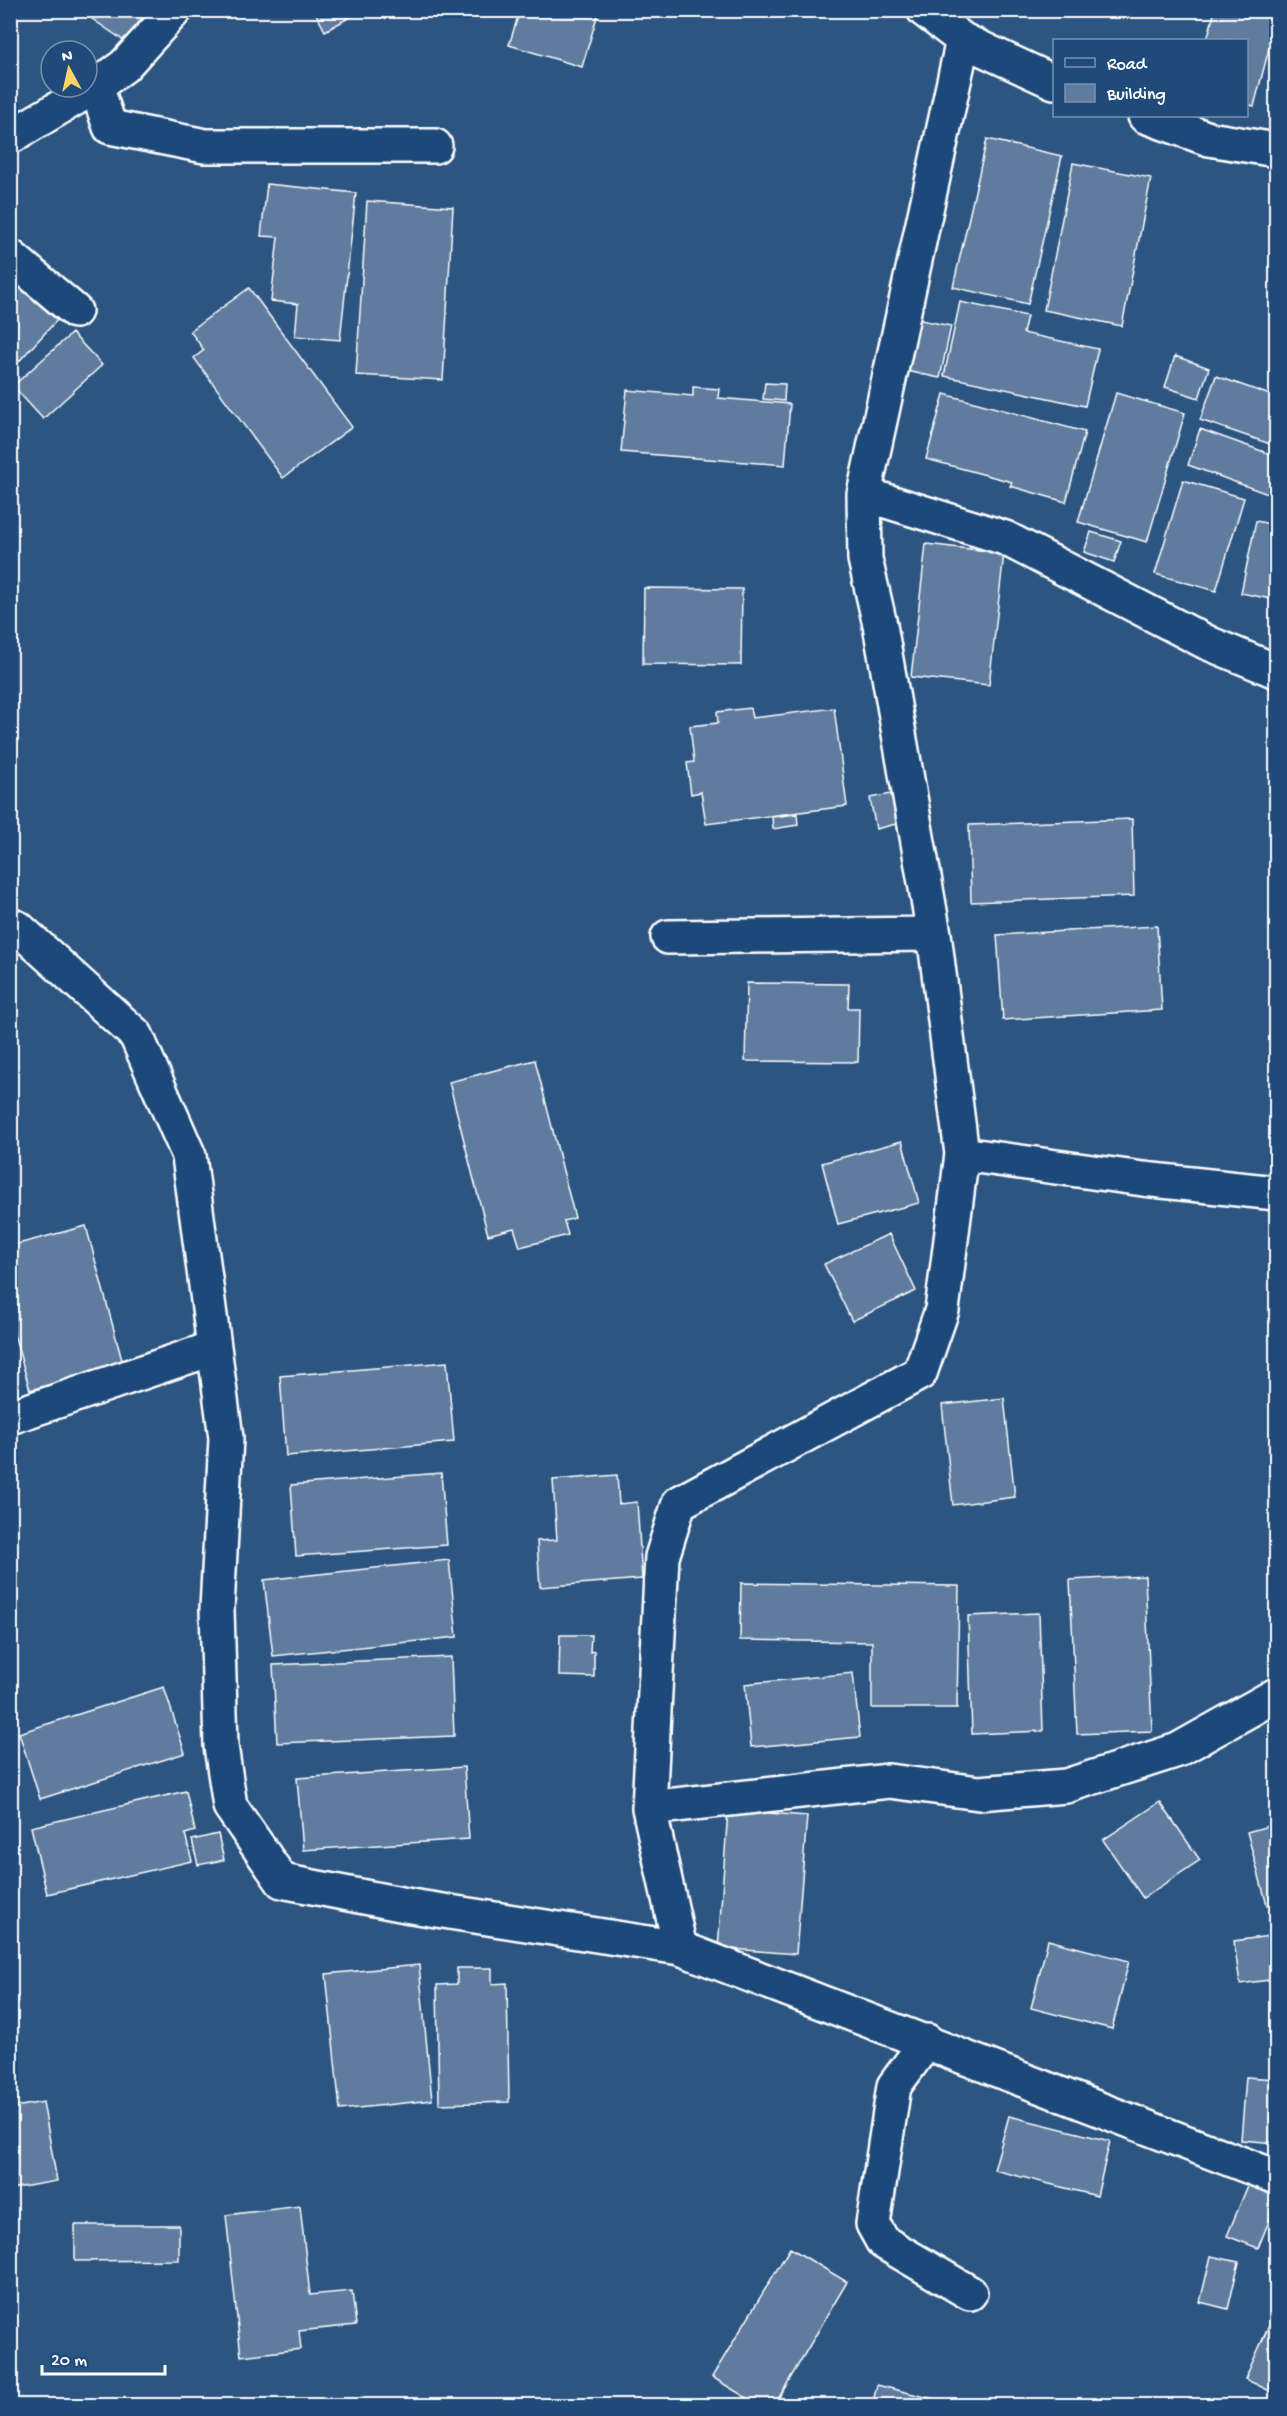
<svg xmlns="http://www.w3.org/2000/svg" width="1287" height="2416" font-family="'Gochi Hand',sans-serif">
<rect width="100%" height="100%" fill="#2c5582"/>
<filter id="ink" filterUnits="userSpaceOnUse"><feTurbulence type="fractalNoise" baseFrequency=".0167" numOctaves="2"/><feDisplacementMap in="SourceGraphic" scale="12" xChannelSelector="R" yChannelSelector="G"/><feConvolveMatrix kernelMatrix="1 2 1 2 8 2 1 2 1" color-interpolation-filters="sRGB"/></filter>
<g filter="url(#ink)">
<!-- building -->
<path fill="#5e7c9f" stroke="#fff" stroke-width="1.5" d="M79 10H147L126 42Z
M314 10H363L325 31Z
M520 10H599L582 67 509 45Z
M1215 10H1276V22L1254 106 1246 104V40H1207Z
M987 139 1062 156 1028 304 953 287Z
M1073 163 1151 178 1122 326 1044 310Z
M267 184 356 193 340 340 295 336 298 304 271 301 278 237 261 236Z
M367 201 453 207 443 380 356 375Z
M10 279 57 320 10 371Z
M249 288 352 427 283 478 194 358 204 350 190 331Z
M960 302 1027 316 1023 333 1098 349 1085 406 944 376Z
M916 319 951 326 940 378 906 371Z
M72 333 102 365 43 419 13 386Z
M1175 356 1209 368 1199 398 1165 387Z
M1216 376 1276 397V446L1200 420Z
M765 383 785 384 784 401 763 399Z
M693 387 719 389 718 398 790 404 785 465 621 452 627 390 693 396Z
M1116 393 1185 413 1147 542 1078 522Z
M944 394 1085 432 1066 502 1010 486 1012 482 926 459Z
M1200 429 1276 456V497L1188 465Z
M1183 480 1244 498 1216 591 1155 574Z
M1256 521 1276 525V600L1241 593Z
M1091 532 1121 541 1114 562 1084 552Z
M926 544 1004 553 989 685 911 677Z
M644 588 742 589 741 665 643 664Z
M750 708 752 718 834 708 847 806 706 824 701 792 691 794 687 763 694 762 690 726 718 723 717 712Z
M901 792 908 821 876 829 870 798Z
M797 814 798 825 773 829 772 817Z
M1132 819 1134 896 971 902 969 825Z
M1157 926 1162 1010 1003 1020 997 935Z
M747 983 849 984 848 1008H859L858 1062 745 1061Z
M535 1060 575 1218 564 1221 568 1235 520 1247 514 1228 488 1235 449 1082Z
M902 1141 919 1203 838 1224 822 1163Z
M86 1226 123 1364 30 1390 10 1320V1246Z
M889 1234 916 1291 852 1321 824 1264Z
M447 1362 454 1442 286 1456 280 1376Z
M1004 1398 1015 1497 953 1505 942 1405Z
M441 1473 447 1545 296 1556 291 1485Z
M617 1475 619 1504 637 1502 642 1579 540 1587 537 1541 557 1540 553 1480Z
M449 1560 457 1637 273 1656 264 1580Z
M1145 1576 1152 1731 1077 1734 1070 1580Z
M741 1583 959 1586 957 1708H872V1642L740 1640Z
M1039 1613 1043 1731 972 1734 968 1616Z
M560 1635H591L590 1652 594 1651V1677L559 1676Z
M451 1657 454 1736 277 1743 273 1665Z
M853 1673 860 1737 751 1747 745 1684Z
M164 1687 185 1753 40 1799 19 1733Z
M464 1767 469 1839 303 1850 297 1778Z
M186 1791 195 1831 185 1834 192 1861 47 1894 31 1827Z
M1160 1802 1200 1860 1143 1898 1103 1840Z
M728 1810 807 1816 796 1954 718 1948Z
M1276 1824V1902L1267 1905 1247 1832Z
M218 1834 224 1860 198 1865 192 1840Z
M1276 1935V1979L1240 1984 1234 1941Z
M1048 1940 1129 1961 1112 2029 1031 2008Z
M419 1965 432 2100 340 2110 326 1974Z
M457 1968H492V1984L507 1983 509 2102 439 2104 437 1985 457 1984Z
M1246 2077 1276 2079V2143L1241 2140Z
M43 2102 57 2181 10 2189V2108Z
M1009 2116 1110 2141 1097 2196 994 2170Z
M1249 2183 1276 2195V2204L1258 2248 1227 2236Z
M300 2206 310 2295 352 2291 356 2325 299 2331 301 2349 241 2356 226 2215Z
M75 2225H179V2260L75 2261Z
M790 2248 847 2282 774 2406H760L712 2377Z
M1211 2256 1239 2262 1228 2309 1200 2302Z
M1276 2310V2394L1245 2379Z
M877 2385 962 2406H872Z"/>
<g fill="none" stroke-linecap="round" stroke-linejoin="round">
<defs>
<path id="minor" d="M175 10 124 66 96 86 110 127 205 146H435
M924 10 963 40 1054 82
M1145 116 1209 139 1276 150
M10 137 96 86
M10 256 75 311
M864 494 1005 538 1208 643 1276 671
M10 925 18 928 136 1035 189 1156 226 1438 217 1609 221 1746 230 1806 282 1881 411 1906 680 1948 1276 2177
M668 937 934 934
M962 1154 1143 1179 1276 1193
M10 1417 214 1348
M649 1808 889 1781 979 1793 1066 1786 1178 1750 1276 1695
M680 1948 649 1808 662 1557 679 1503 920 1373 942 1310 962 1154 934 934 880 625 865 559 864 494 963 40
M927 2041 894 2086 873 2224 883 2242 970 2293"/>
</defs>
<!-- minor casing -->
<use href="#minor" stroke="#fff" stroke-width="38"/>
<!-- minor -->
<use href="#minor" stroke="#1f4a7a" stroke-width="33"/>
</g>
</g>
<!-- margin -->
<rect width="1287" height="2416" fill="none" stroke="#1f4a7a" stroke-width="36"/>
<rect x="18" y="18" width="1251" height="2380" fill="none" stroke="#fff" stroke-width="2" filter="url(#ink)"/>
<!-- legend -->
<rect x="1053" y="39" width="195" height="78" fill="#1f4a7a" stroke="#7992af" stroke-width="1.5"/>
<rect x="1065" y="58" width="30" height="9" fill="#1f4a7a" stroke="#7992af" stroke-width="1.5"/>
<text x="1107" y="69" font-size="18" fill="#ffffff">Road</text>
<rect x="1065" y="84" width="30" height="18" fill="#5e7c9f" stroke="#7992af" stroke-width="1.5"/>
<text x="1107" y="99" font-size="18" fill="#ffffff">Building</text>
<!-- north arrow -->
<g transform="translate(69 69) rotate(352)"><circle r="28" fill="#1f4a7a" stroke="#7992af" stroke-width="1.5"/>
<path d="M0-4.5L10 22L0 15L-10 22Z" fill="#ffd166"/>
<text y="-9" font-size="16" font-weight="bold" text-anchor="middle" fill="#ffffff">N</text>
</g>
<!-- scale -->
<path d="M42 2365v9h123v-9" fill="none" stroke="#ffffff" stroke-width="3"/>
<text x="51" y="2365" font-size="18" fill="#ffffff" stroke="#1f4a7a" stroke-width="4.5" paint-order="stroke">20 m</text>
</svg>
